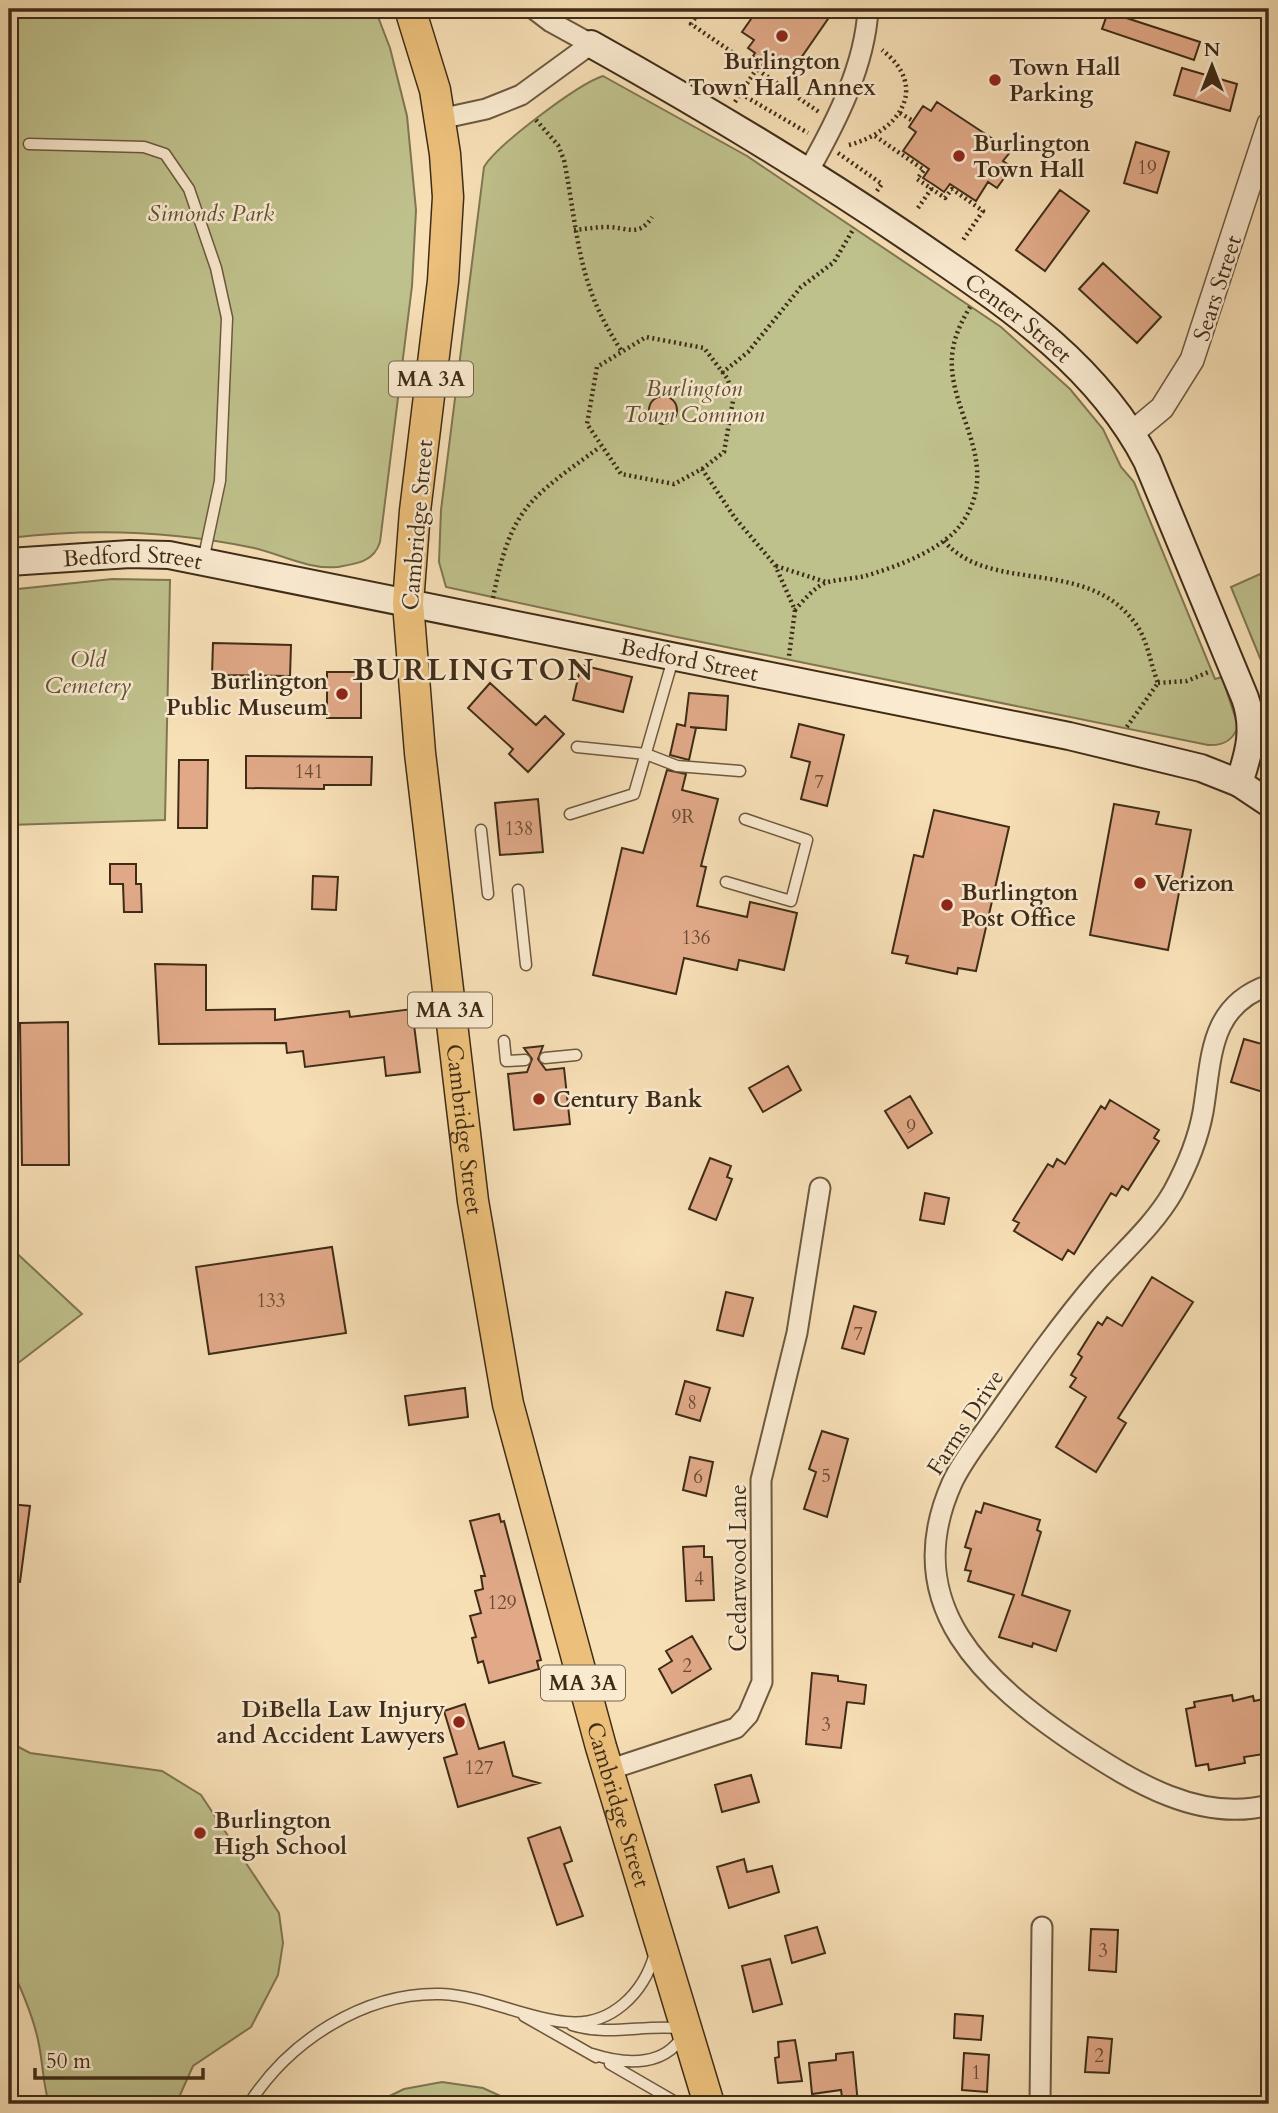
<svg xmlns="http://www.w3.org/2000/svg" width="1278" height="2113" font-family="Cardo,serif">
<rect width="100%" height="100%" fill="#f7dfb6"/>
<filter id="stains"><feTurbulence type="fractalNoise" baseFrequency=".00286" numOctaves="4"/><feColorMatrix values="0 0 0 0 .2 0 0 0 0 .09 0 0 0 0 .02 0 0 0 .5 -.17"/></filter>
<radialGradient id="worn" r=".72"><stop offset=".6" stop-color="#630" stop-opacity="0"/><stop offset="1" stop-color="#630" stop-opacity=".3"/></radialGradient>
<!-- green -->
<path fill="#bfc18c" stroke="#7f7652" stroke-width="2" d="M9 9H375L390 48 407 116 416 210 412 286 380 542C374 562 356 564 337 567 310 570 280 554 254 548 173 531 91 528 9 538Z
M603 76 747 156 1001 327 1070 389 1103 429 1121 467 1134 482 1215 679 1222 677 1238 726C1233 741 1223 746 1208 745L672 636 446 587 439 562 441 510 484 167C497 145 578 84 603 76Z
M1269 570V680L1231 587Z
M112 579 170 580 165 820 9 825V590Z
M9 1246 82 1314 9 1370Z
M9 1742 30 1753 162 1771 201 1795 279 1913 283 1943 278 1975 251 2027 193 2066 176 2104H49C43 2084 43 2065 39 2045 34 2017 21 1988 9 1963Z
M442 2082 483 2088 518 2104H373L404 2089Z"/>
<!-- building -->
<path fill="#e1a988" stroke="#3f2c17" stroke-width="2" d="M758 9H819L830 16 794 68 784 61 778 69 772 65 770 68 753 56 755 53 748 48 754 40 742 32Z
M1108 12 1200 42 1194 60 1102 29Z
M1182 68 1237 84 1230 111 1174 95Z
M937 102 1011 151 1003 161 1012 167 997 188 988 182 976 201 950 184 944 192 934 185 923 178 929 169 903 151 916 132 909 127 923 106 931 111Z
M1136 142 1169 152 1157 193 1124 183Z
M1060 190 1089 211 1045 271 1016 250Z
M1103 263 1161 317 1137 343 1079 289Z
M649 410a14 14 0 1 1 28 0a14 14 0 1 1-28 0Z
M213 643 291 645 290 676 212 675Z
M581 665 632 677 623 712 573 700Z
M327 672H361V718H327Z
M490 683 536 725 545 716 564 734 528 772 509 754 513 749 468 708Z
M689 693 728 696 726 730 690 727 696 728 689 760 670 755 677 724 685 726Z
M799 724 844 735 827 806 801 799 810 762 791 757Z
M246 756 372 757 371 785H324V789L246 788Z
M179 760H208L207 828H178Z
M667 770 686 774 682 790 718 799 701 866 706 867 697 906 747 917 750 902 797 913 784 970 739 960 737 970 684 958 676 994 593 975 622 848 643 853Z
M538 799 543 852 500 855 495 803Z
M1114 804 1159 812 1156 824 1191 830 1168 950 1090 935Z
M934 810 1009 827 976 971 958 968 957 974 906 963 908 956 892 953 914 855 923 857Z
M110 864H136V884H141L142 912H124L123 884H110Z
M313 876 338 877 336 910 312 909Z
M155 964 206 965V1010L275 1009V1020L349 1011 350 1017 412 1009 420 1072 386 1076 384 1057 305 1067 303 1051 287 1053 286 1043 159 1044Z
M68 1022 69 1165H22L20 1023Z
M1244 1039 1269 1046V1094L1231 1082Z
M543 1046 538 1059 546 1070 564 1068 570 1124 514 1130 508 1074 527 1072 532 1059 524 1048Z
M788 1066 801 1090 763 1112 749 1088Z
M910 1096 932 1133 908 1148 885 1111Z
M1110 1100 1159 1130 1154 1138 1159 1141 1128 1190 1122 1186 1116 1196 1111 1193 1074 1254 1068 1250 1062 1260 1014 1231 1019 1223 1013 1220 1048 1164 1053 1167 1057 1159 1065 1164 1101 1106 1105 1109Z
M710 1158 731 1166 727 1177 732 1179 716 1220 689 1209Z
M925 1193 949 1198 944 1224 920 1220Z
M332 1247 346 1333 209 1354 196 1267Z
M1152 1277 1193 1302 1118 1418 1126 1423 1096 1472 1056 1447 1086 1397 1070 1387 1076 1378 1071 1375 1082 1357 1078 1354 1098 1322 1102 1325 1107 1317 1122 1326Z
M726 1292 753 1298 743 1336 717 1330Z
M854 1306 876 1312 864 1354 842 1348Z
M685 1381 710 1388 700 1421 676 1414Z
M465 1388 468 1417 409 1425 405 1396Z
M822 1431 848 1439 827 1517 804 1509 816 1472 809 1469Z
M690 1457 713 1462 706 1496 683 1490Z
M984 1503 1040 1520 1037 1530 1041 1532 1022 1595 1070 1611 1056 1651 1033 1643 1032 1647 999 1637 1014 1595 968 1581 971 1571 965 1570 971 1549 965 1547 976 1511 981 1513Z
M9 1504 30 1506 20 1582 9 1581Z
M499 1514 501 1522 504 1521 541 1660 537 1661 539 1669 489 1683 483 1661 478 1663 472 1638 476 1637 470 1616 481 1613 475 1591 483 1589 481 1576H485L470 1521Z
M704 1546V1557H712L714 1600 686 1601 683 1547Z
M692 1636 711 1669 672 1693 659 1669 672 1661 666 1651Z
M812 1673 838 1676V1681L866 1685 864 1704 847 1702 841 1748 806 1744Z
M1232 1695 1233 1701 1253 1696 1254 1701 1269 1698V1747L1263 1748 1264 1754 1244 1757 1245 1763 1209 1770 1208 1764 1196 1766 1186 1709 1195 1707 1194 1702Z
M465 1704 479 1749 504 1742 513 1776 539 1783 458 1807 444 1758 457 1754 444 1711Z
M751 1775 759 1802 722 1812 715 1785Z
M560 1827 572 1861 564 1864 583 1916 557 1925 528 1838Z
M744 1859 747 1872 772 1866 779 1892 729 1908 717 1867Z
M817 1927 825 1953 792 1963 785 1936Z
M1091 1929 1118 1930 1116 1972 1089 1970Z
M770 1959 782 2004 753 2012 742 1966Z
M955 2014 983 2016 981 2040 954 2038Z
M1088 2037 1112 2039 1109 2073 1085 2072Z
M795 2040 802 2081 778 2083 775 2058 779 2057 778 2042Z
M853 2052 858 2104H843L841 2090 812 2094 809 2063 836 2060V2054Z
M964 2053 989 2055 987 2092 962 2090Z"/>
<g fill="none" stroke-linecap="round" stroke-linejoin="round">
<defs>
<path id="service" d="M29 144 144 147 165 154 189 189 216 268 227 318 220 481 203 561
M577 747 646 754 677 766 740 771
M570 814 634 794 673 659
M481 830 488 894
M726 882 791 901 807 840 745 819
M518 890 526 965
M504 1041 506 1061 525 1060
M545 1058 576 1055
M524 2016 596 2057
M572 2025C610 2037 648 2023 686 2029 669 2068 626 2065 592 2054
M610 2064 679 2104
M249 2104C289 2041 364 1992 441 1994 485 1996 523 2018 566 2022 611 2027 644 1993 655 1953"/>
<path id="minor" d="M440 119 486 109 521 95 591 44 551 22 534 9
M809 170C836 122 865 66 868 9
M1269 985C1208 1006 1212 1059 1203 1112 1198 1139 1186 1168 1173 1192 1154 1225 1124 1251 1099 1279 1062 1322 1029 1369 996 1416 981 1438 963 1459 952 1483 897 1606 985 1683 1079 1746 1134 1782 1200 1823 1269 1805
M608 1770 736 1728 748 1715 762 1682 761 1480 797 1333 820 1188
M1040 2104 1042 1927"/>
<path id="tertiary" d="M1132 433 1162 408 1192 360 1269 124"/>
<g id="secondary">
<path id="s1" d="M591 44C700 105 806 168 909 238 999 300 1095 360 1147 461L1245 698C1256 729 1249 753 1239 783L1269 803"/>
<path id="s2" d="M9 562 130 554 169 555 1069 736 1201 768 1239 783"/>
</g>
<g id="primary">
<path id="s3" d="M410 9 435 90 445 154 448 197 443 281 415 511 408 603 420 753 473 1201 508 1404 601 1747 709 2104"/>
</g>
</defs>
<!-- service casing -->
<use href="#service" stroke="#6d593f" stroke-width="13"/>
<!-- minor casing -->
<use href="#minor" stroke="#6d593f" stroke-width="23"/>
<!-- tertiary casing -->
<use href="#tertiary" stroke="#6d593f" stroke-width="26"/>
<!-- secondary casing -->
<use href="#secondary" stroke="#3f2c17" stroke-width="30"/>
<!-- primary casing -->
<use href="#primary" stroke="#3f2c17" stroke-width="33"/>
<!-- path -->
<path stroke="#3f2c17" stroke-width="4.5" stroke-dasharray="2 3.5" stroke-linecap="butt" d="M701 9 691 24 819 112
M741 94 808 133
M735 102 761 62
M900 113 913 121
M536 120 558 145 564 160C579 236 576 282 621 350
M875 136 924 170 917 179 945 198 952 189 983 211 963 240
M849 145C898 132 931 88 882 50
M838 153 882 184 877 191
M918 208 934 185
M574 230C585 229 596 227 608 227 626 227 639 238 652 217
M722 373 748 352 801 287 834 262 854 228
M702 469 724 452 734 395 727 378 704 348 646 337 597 367 587 424 621 474 674 484 702 469 735 518 775 565 795 610 789 656
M944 541C990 595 1086 556 1135 623 1148 640 1150 663 1158 683L1126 728
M776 566 826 582
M493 598C511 507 529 499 600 447
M795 610C803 601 816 585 828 582 840 579 853 579 865 576 896 567 943 550 962 523 1003 464 948 412 952 357 953 339 961 322 970 307
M1158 683 1187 681 1211 671"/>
<!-- service -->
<use href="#service" stroke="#faead0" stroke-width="10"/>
<!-- minor -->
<use href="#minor" stroke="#faead0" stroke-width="19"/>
<!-- tertiary -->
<use href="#tertiary" stroke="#faead0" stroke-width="23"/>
<!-- secondary -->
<use href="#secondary" stroke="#faead0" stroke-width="26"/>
<!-- primary -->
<use href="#primary" stroke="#ecc07b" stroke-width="30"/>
</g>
<!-- markers -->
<g fill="#8f2418" stroke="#faead0" stroke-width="2.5">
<circle cx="782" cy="36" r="7"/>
<circle cx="995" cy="80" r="7"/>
<circle cx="959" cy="156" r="7"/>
<circle cx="342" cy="694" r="7"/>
<circle cx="1140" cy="883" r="7"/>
<circle cx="947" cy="905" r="7"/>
<circle cx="539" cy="1099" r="7"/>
<circle cx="459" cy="1722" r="7"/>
<circle cx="200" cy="1833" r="7"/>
</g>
<g text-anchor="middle" stroke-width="5" stroke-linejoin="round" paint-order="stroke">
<!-- number labels -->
<g font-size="19" fill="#684b33">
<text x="1147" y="174">19</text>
<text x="309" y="778">141</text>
<text x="819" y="788">7</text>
<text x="683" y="823">9R</text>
<text x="519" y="835">138</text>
<text x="696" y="944">136</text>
<text x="911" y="1133">9</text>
<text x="271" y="1307">133</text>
<text x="858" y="1340">7</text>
<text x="692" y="1409">8</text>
<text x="826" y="1482">5</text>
<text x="698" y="1483">6</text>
<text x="699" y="1585">4</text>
<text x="502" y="1609">129</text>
<text x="687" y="1672">2</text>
<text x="826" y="1731">3</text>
<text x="479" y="1774">127</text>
<text x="1103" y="1957">3</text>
<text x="1099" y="2062">2</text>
<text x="976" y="2079">1</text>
</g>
<!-- shield labels -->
<g fill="#faead0" stroke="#77654e" stroke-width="2">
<rect x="389" y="361.5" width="84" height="35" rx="5"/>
<rect x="408" y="992.5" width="84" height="35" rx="5"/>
<rect x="541" y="1665.5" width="84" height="35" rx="5"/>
</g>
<g font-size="21" font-weight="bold" fill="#3f2c17">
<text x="431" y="386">MA 3A</text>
<text x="450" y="1017">MA 3A</text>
<text x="583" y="1690">MA 3A</text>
</g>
<!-- poi labels -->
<g font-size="23" font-weight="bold" fill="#3f2c17" stroke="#faead0" text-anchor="start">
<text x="782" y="69" text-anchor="middle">Burlington<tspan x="782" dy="26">Town Hall Annex</tspan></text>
<text x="1009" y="75">Town Hall<tspan x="1009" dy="26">Parking</tspan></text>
<text x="973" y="151">Burlington<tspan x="973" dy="26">Town Hall</tspan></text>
<text x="328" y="689" text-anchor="end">Burlington<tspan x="328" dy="26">Public Museum</tspan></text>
<text x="1154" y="891">Verizon</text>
<text x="961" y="900">Burlington<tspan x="961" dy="26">Post Office</tspan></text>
<text x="553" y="1107">Century Bank</text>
<text x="445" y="1717" text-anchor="end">DiBella Law Injury<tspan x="445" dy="26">and Accident Lawyers</tspan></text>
<text x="214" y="1828">Burlington<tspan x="214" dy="26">High School</tspan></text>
</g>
<!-- park labels -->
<g font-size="23" font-style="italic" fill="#5f5134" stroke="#faead0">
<text x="211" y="221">Simonds Park</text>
<text x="694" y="396">Burlington<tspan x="694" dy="26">Town Common</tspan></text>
<text x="88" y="667">Old<tspan x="88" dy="26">Cemetery</tspan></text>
</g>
<!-- street labels -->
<g font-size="23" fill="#3f2c17" stroke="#faead0">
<text transform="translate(1217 288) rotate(-72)" y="8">Sears Street</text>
<text dy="8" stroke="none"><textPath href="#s1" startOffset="508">Center Street</textPath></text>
<text transform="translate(417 525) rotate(-85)" y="8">Cambridge Street</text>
<text dy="8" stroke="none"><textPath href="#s2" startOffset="124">Bedford Street</textPath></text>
<text dy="8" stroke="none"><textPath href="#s2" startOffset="691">Bedford Street</textPath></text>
<text dy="8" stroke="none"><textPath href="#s3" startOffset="1130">Cambridge Street</textPath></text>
<text transform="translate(965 1422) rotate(-57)" y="8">Farms Drive</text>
<text transform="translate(738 1568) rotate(-90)" y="8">Cedarwood Lane</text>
<text dy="8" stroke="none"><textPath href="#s3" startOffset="1824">Cambridge Street</textPath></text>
</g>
<!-- district labels -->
<g font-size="30" font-weight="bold" letter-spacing="2" fill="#3f2c17" stroke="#faead0">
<text x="474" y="680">BURLINGTON</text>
</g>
</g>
<!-- margin -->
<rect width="1278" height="2113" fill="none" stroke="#f7dfb6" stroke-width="35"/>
<rect x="10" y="10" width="1257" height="2092" fill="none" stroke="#3f2c17" stroke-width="3.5"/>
<rect x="18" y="18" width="1243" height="2078" fill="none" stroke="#3f2c17" stroke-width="2"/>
<!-- north arrow -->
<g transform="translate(1212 66)" stroke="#faead0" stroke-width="5" paint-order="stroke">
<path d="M0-5L12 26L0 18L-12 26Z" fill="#3f2c17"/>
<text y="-10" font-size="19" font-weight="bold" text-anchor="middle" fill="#3f2c17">N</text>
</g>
<!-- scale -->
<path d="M35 2068v10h168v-10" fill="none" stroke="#3f2c17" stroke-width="3.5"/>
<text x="46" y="2068" font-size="21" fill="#3f2c17" stroke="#faead0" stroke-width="5" paint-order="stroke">50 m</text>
<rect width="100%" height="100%" filter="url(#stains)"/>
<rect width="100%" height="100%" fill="url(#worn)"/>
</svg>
